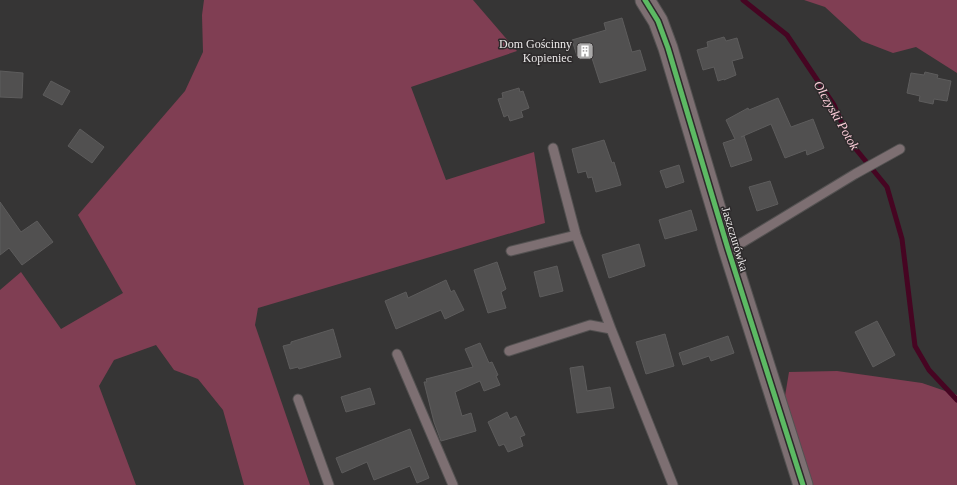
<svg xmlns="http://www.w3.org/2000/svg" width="957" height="485" font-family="Georgia,serif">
<rect width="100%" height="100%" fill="#363535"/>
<!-- green -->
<path fill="#803e53" d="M204 0H473L517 51 411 87 446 180 534 152 545 223 258 308 255 325 310 485H244L223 410 198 379 174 370 156 345 114 360 99 386 136 485H0V290L21 272 61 329 123 293 78 215 185 91 203 52 202 15Z
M804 0H957V73L916 47 893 53 862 41 825 7Z
M837 371 922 383 957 395V485H812L785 396 789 372Z"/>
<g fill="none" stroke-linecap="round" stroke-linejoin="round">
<!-- stream -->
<path stroke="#460522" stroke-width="5" d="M743 0 787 35 834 105 850 142 887 187 902 239 915 346 929 370 957 400"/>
</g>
<!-- building -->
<path fill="#515050" stroke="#5d5c5c" d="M622 18 632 52 640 50 646 70 600 83 590 52 577 56 572 40 606 30 604 23Z
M724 37 726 41 737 38 743 58 732 61 736 75 724 80V79L718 81 714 67 703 70 697 50 708 47 707 42Z
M0 71 23 73 22 98 0 97Z
M925 72 938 75 937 78 951 81 947 101 934 99 933 104 919 101 920 96 907 93 911 73 924 75Z
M51 81 70 91 62 105 43 95Z
M519 88 520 92 523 91 529 108 521 111 523 117 510 121 508 115 504 117 498 99 503 98 502 93Z
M778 98 791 127 813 119 824 148 807 155 806 150 785 158 771 124 741 137 744 136 752 160 731 167 723 143 735 139 726 120 748 108 749 110Z
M80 129 104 147 92 163 68 146Z
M604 140 612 163 614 162 621 185 596 192 592 177 588 178 586 171 578 173 572 149Z
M679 165 684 182 666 188 660 171Z
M770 181 778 204 757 211 749 187Z
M0 202 21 232 37 221 53 242 22 265 9 248 0 255Z
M691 210 697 230 665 239 659 220Z
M639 244 645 266 609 278 602 255Z
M497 262 506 289 501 292 506 308 488 313 474 270Z
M557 266 563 291 540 297 534 272Z
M446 280 451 292 454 290 464 310 445 319 441 310 396 329 385 301 406 292 408 298Z
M877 321 895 355 873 367 855 332Z
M333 329 341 357 299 369 298 367 290 369 283 346 291 344V342Z
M665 334 674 366 646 374 636 342Z
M728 336 734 353 711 361 709 356 683 365 679 353Z
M480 343 489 363 492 362 498 375 496 376 500 385 484 391 480 381 455 392 462 416 471 413 476 431 441 441 434 422 424 382H427L426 379 473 367 465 349Z
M583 366 587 391 610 387 614 408 577 413 570 368Z
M370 388 375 404 346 412 341 397Z
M507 412 510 419 516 416 525 435 520 437 523 446 508 452 504 444 499 446 488 422Z
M410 429 429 478 417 483 410 466 374 480 367 462 342 473 336 458Z"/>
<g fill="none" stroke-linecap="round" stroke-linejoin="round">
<defs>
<path id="service" d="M553 148 576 235 611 329
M728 249 743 242 855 174 900 149
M511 251 576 235
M509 351 590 325 611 329 673 485
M397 354 453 485
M298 399 329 485"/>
<path id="minor" d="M645 0 658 21 668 48 728 249 803 485"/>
</defs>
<!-- service casing -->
<use href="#service" stroke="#535151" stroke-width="11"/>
<!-- minor casing -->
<use href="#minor" stroke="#535151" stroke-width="21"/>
<!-- service -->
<use href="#service" stroke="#7d6f72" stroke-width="9"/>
<!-- minor -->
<use href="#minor" stroke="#7d6f72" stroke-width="19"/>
<defs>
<path id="cycleway" d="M645 0 658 21 668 48 728 249 803 485"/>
</defs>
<!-- cycleway casing -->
<use href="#cycleway" stroke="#2d2a2b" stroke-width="8"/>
<!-- cycleway -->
<use href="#cycleway" stroke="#5cba63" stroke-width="5"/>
</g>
<!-- icons -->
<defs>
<symbol id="building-square" viewBox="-11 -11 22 22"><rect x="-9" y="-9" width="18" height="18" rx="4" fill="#aaa9a9" stroke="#2d2a2b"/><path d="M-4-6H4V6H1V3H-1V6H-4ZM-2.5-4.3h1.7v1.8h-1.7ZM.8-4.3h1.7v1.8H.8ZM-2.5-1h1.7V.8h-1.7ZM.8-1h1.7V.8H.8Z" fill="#fff"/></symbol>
</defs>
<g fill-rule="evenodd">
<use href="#building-square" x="575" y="41" width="20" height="20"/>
</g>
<g text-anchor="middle" stroke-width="3" stroke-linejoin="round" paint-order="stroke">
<!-- poi labels -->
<g font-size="12" fill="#e9e7e7" stroke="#2d2a2b" text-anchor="end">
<text x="572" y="48">Dom Gościnny<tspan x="572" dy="14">Kopieniec</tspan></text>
</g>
<!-- street labels -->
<g font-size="12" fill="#e9e7e7" stroke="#2d2a2b">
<text transform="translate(735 239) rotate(73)" y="4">Jaszczurówka</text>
</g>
<!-- water labels -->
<g font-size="13" font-style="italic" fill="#fccdd9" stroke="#2d2a2b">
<text transform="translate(837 115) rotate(60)" y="5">Olczyski Potok</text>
</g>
</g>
</svg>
